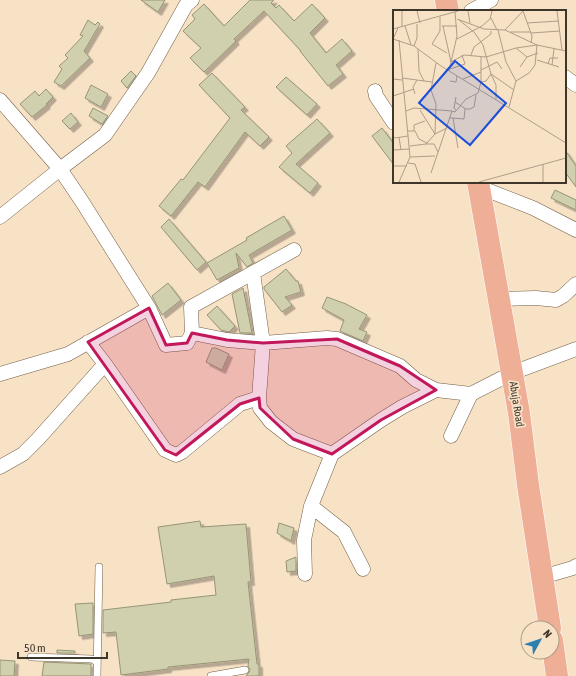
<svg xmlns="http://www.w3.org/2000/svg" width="576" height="676" font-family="'Asap Condensed',sans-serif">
<defs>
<filter id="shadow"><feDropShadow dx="3.5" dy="3.5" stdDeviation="0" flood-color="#0004"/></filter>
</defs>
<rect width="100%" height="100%" fill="#f8e2c6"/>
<!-- building -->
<path fill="#d0d0af" stroke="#959576" filter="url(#shadow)" d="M141 0H165L158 12Z
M250 0H274L271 3 276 8 279 5 294 21 312 4 325 18 310 33 326 53 342 39 352 51 336 65 343 74 328 86 300 51H301L264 11 234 39 236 41 204 72 190 58 201 48 183 31 195 19 192 15 204 4 224 26Z
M88 20 95 25 98 22 100 24 84 51 90 58 61 86 54 82 62 69 59 66 68 58 65 55 83 36 80 35Z
M131 71 136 76 127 88 121 81Z
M212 73 245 107 241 110 269 137 260 146 245 132 205 187 198 182 171 216 159 206 181 179 183 180 230 118 199 85Z
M286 77 317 104 307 115 276 87Z
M91 85 108 94 101 107 85 98Z
M46 89 53 97 46 104 47 105 32 117 20 104 35 91 39 96Z
M93 108 108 116 102 124 89 116Z
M71 113 78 122 70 129 62 121Z
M317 119 330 133 296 164 318 183 310 193 279 167 292 153 286 146Z
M382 128 394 144V165L372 136Z
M565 150 576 166V187L565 172Z
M555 190 576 200V210L551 198Z
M284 216 292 230 249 255 253 263 247 267 236 253 239 268 217 280 207 263 247 240 246 238Z
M169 219 206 262 197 270 161 227Z
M286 269 296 281H298L301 292 285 297 292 305 282 312 264 289V287Z
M168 283 181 300 162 315 152 296Z
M243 288 252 333H240L232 294Z
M327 297 346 304 367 315 359 329 367 332 363 341 340 331 344 320 322 308Z
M217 306 235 326 229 332 221 330 207 315Z
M212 348H216L229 354 222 370 206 362Z
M200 521 201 527 246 524 251 582H248L257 664H259V676H246L250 671V669L248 666 249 659 168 667V669L121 675 116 632 103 633V610L171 602V600L216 595 214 576 167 584 158 527Z
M279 523 294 528 291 541 277 533Z
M296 557V571L287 572 286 561Z
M93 603V634L79 636 75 604Z
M57 650 75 651V653H57Z
M0 660 15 661 14 676H0Z
M44 662 91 664V676H42Z"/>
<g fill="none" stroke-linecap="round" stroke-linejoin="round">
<defs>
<path id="lane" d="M31 657 92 659 97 662
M97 676 99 567
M211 676 245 670"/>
<path id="street" d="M471 11 491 0
M565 77 576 85
M375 91 376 96 394 123
M0 100 60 169 81 200 149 308
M479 187 533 208 576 230
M0 217 60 169 105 135 148 73 186 5 192 0
M253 273 263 343 259 398 260 408 271 422 293 439 332 454 381 420 402 407 436 390
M499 299 536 298 556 300 563 296 576 284
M192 333 191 307 294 250
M105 364 165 450 176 455 182 452 240 404 259 398
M0 374 68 354 149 308 166 345 187 343 192 333 227 340 263 343 327 338 337 339 400 366 416 380 436 390 471 394 512 373 576 349
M451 436 471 394
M0 467 23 454 38 439 105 364 88 342
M311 506 344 532 363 569
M305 574 304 540 311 506 332 454
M542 577 573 568 576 566"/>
<path id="primary" d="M446 0 448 11
M478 182 519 413 528 485 550 628
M552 640 557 676"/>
</defs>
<!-- lane casing -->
<use href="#lane" stroke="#715e45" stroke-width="8"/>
<!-- street casing -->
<use href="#street" stroke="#715e45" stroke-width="15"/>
<!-- primary casing -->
<use href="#primary" stroke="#fff" stroke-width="23"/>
<!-- lane -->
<use href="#lane" stroke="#fff" stroke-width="7"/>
<!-- street -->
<use href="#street" stroke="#fff" stroke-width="14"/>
<!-- primary -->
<use href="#primary" stroke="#efaf97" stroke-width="22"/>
</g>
<!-- marked area -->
<path fill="#c2185b" fill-opacity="0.2" stroke="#c2185b" stroke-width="3" stroke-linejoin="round" d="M149 308 166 345 187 343 192 333 227 340 263 343 337 339 400 366 436 390 381 420 332 454 293 439 260 408 259 398 240 404 176 455 165 450 88 342Z"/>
<g text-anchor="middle" stroke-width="3.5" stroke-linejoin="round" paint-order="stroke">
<!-- street labels -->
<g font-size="11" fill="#3e362b" stroke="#f8e2c6">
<text transform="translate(517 404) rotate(81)" y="4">Abuja Road</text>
</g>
</g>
<!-- overview -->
<g transform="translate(393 10)">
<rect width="173" height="173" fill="#f8e2c6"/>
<path fill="none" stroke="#ae9d88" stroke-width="1" d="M24 1 27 13M75 1 77 13M130 1 139 26 138 33M164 1 169 40M47 7V21L39 34 54 43M98 8 104 20M64 9 91 19 112 20 144 35 173 41M66 10 81 22 90 35 98 64 121 80M134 13 166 11M12 16 18 35M49 16H64M50 16 58 52 71 45 93 47 123 38 144 35M9 17V1M0 19 65 1M105 20 113 52 123 71M112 20 130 1M117 22H138M138 23 167 21M0 29 5 18M0 29 21 36 48 56 173 133M64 29 89 16 97 9 99 1M6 30 17 147 6 172M21 36 24 28V14M123 38 134 47M25 39 26 61 31 71M78 45 81 37 98 24V21M144 50 166 57M155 54 157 48H165M159 55 161 39M127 57 134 47 145 43M57 59 72 54 69 45M88 60 104 52 109 59M56 61 64 26 62 2M98 64 103 75V89M0 66V69L9 70M9 68 39 72M70 69 88 62M57 71 63 72 64 66M88 72 93 71 98 64M22 84 20 77 24 70M0 86 21 79M62 92 73 99H77L81 97 83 85M116 97 123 71 136 63 142 55 144 35M27 100 42 124M63 100 61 98 63 87M13 101 21 98 59 101M57 108H60L65 138M60 108 71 109 72 99M15 121H22L26 129 34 133M21 121V115L32 111M42 124 43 94 38 80 43 53M0 126 2 128 15 126M6 127 8 140M33 134H41L45 142M17 136 33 134 42 124 54 118M0 140 17 139M17 147 42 146M15 153 22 154 28 172M150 154V172M0 156H14M38 163 59 101 62 102 73 89 85 83 88 72V47M86 172 173 148"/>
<path fill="#1d4ed8" fill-opacity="0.15" stroke="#1d4ed8" stroke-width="2" d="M62 51 113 93 77 135 26 93Z"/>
<rect width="173" height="173" fill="none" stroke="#3e362b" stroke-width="2"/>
</g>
<!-- north arrow -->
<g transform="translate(540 640) rotate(50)"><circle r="19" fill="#f8e2c6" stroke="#ae9d88"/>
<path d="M0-3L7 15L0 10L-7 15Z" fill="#2d7daf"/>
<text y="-6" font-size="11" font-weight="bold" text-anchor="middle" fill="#3e362b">N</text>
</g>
<!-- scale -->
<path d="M18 652v6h89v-6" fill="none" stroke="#3e362b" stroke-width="2"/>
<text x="24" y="652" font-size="12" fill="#3e362b" stroke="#f8e2c6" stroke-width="3" paint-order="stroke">50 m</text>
</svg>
